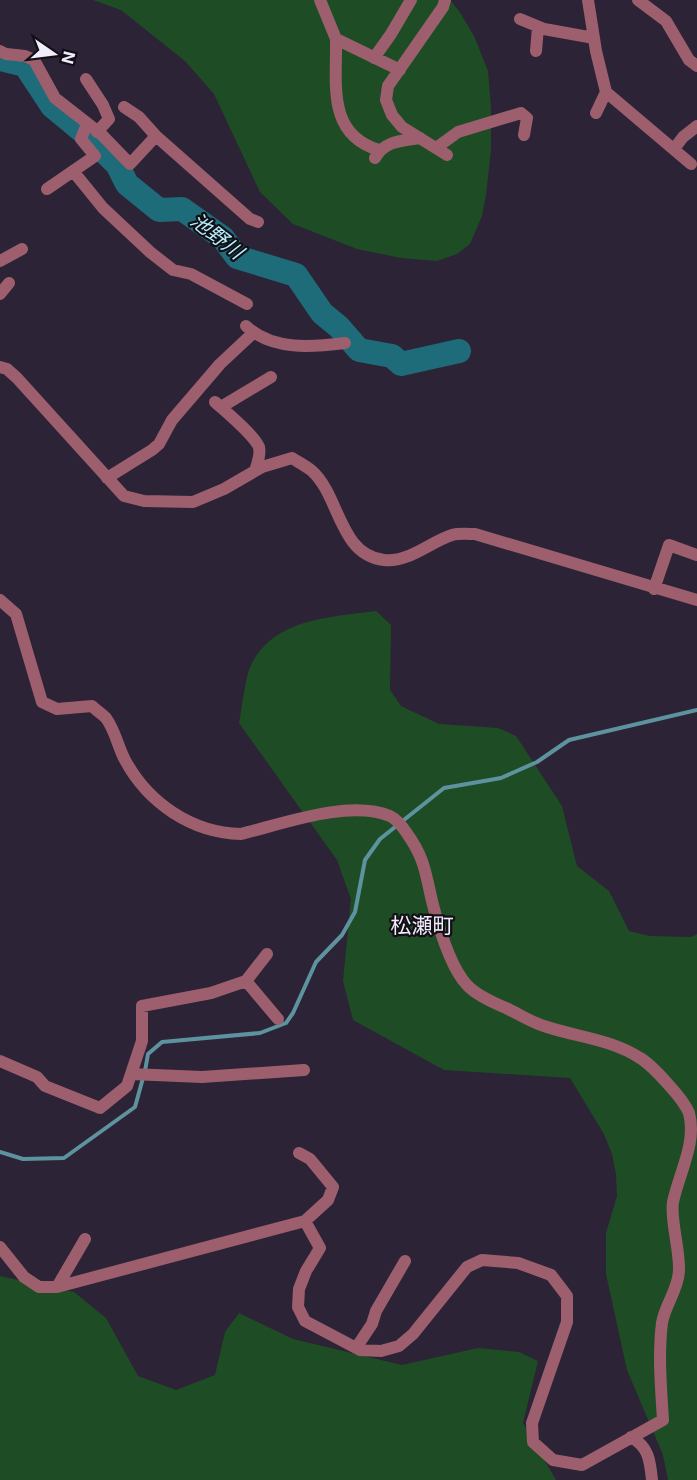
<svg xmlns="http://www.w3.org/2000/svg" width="697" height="1480" font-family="Inter,'Noto Sans JP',sans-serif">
<rect width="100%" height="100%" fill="#2c2336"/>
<!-- green -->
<path fill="#1e4d25" d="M93 0H450L459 11 474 36 488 71 491 108V150L486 195 482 216 470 244 457 254 437 261 401 258 357 249 293 224 260 192 214 94 185 61 121 10Z
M376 611 391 625 390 690 401 706 439 724 498 728 516 736 562 806 577 866 609 891 629 931 649 936 691 937 697 934V1480H668L663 1455 627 1370 606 1274V1233L617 1196 616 1174 612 1154 604 1134 570 1078 444 1070 353 1020 343 981 351 899 337 860 239 723C242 708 245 678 251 665 274 618 332 617 376 611Z
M0 1276 74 1292 106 1318 138 1376 176 1390 215 1375 225 1332 239 1313 293 1339 402 1365 478 1348 519 1352 538 1361 523 1423 556 1480H0Z"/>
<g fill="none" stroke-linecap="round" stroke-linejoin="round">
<!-- stream -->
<path stroke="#5d929f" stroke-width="4" d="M145 1071 148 1054 162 1042 260 1033 286 1023 293 1013 316 962 342 935 355 912 365 860 380 839 444 788 501 778 537 762 569 740 697 710
M0 1152 23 1159 64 1158 135 1107 143 1078"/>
<!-- river -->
<path stroke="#1e6b79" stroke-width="24" d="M0 59 25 65 52 106 87 135 117 164 127 184 159 210 182 209 223 238 237 257 296 275 322 313 339 327 359 350 392 356 401 364 459 351"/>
<!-- street -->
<path stroke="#9d5f6d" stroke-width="12" d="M320 0 336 39
M445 0 443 7 388 86 386 100 392 115 402 127 447 155
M588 0 596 51 606 92 691 164
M638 0 666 21 689 60 697 66
M520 19 544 29 594 38
M0 51 6 54 25 56 34 60 55 98 101 134 130 164 156 136 139 117 124 107
M536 51 538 27
M374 58 391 34 411 0
M86 79 103 105 109 119 97 132
M596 113 606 92
M156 136 250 219 258 222
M436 148 458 132 521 113 527 118 524 135
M674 149 683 137 697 126
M379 150C326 134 337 83 336 39L400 70
M375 158C385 140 403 141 420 138
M73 171 103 208 150 252 173 270 191 274 247 304
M47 189 95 156 81 139 87 124
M0 261 22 249
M0 294 9 283
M246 326C272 351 313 347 345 343
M0 367 7 369 17 378 124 496 144 501 193 502 224 489 262 467 292 458C298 462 306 466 312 471 340 496 339 555 384 560 408 563 430 542 452 535 459 533 468 534 475 534L697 600
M215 402C226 412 253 434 259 447 261 455 257 464 255 471
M221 407 271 377
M107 478 152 450 159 444 172 420 220 364 253 333
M654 589 669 545 697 555
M0 600 16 614 42 702 57 709 92 706C96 710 102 714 106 718 115 730 118 747 125 760 148 803 192 833 241 834 282 824 349 799 390 816 396 819 402 826 406 832 426 860 425 873 433 905 439 928 450 967 467 985 476 995 494 1003 506 1008 519 1014 531 1022 544 1026 576 1037 611 1039 640 1058 650 1064 659 1074 667 1083 675 1092 684 1101 689 1113 697 1143 679 1173 673 1202 670 1219 680 1250 679 1271 678 1290 665 1305 662 1323 658 1355 661 1388 663 1420L582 1465 553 1460 533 1442 532 1423 567 1322V1296L551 1275 518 1263 482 1260 467 1267 413 1334 399 1346 381 1351 360 1350 305 1321 298 1307 299 1289 306 1271 320 1248 305 1221 57 1287H39L24 1277 0 1247
M246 981 278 1019
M0 1061 37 1077 45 1086 100 1108 127 1086 142 1041V1006L211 993 246 981 267 954
M131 1074 202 1077 304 1070
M299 1153 310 1159 333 1187 328 1200 305 1221
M57 1287 85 1239
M356 1348 372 1324 376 1311 405 1261
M631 1437C649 1447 650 1461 652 1480"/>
</g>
<g text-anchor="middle" stroke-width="4.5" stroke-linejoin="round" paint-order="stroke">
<!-- water labels -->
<g font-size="20" font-style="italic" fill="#b4effc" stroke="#120f17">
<text transform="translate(217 236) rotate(38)" y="7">池野川</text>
</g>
<!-- quarter labels -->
<g font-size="21" fill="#f1ecf9" stroke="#120f17">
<text x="422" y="933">松瀬町</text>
</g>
</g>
<!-- north arrow -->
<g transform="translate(54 54) rotate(104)" stroke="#120f17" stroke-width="4.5" paint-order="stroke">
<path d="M0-4.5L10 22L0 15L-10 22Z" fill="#f1ecf9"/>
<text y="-9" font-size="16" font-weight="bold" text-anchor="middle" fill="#f1ecf9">N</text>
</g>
</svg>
